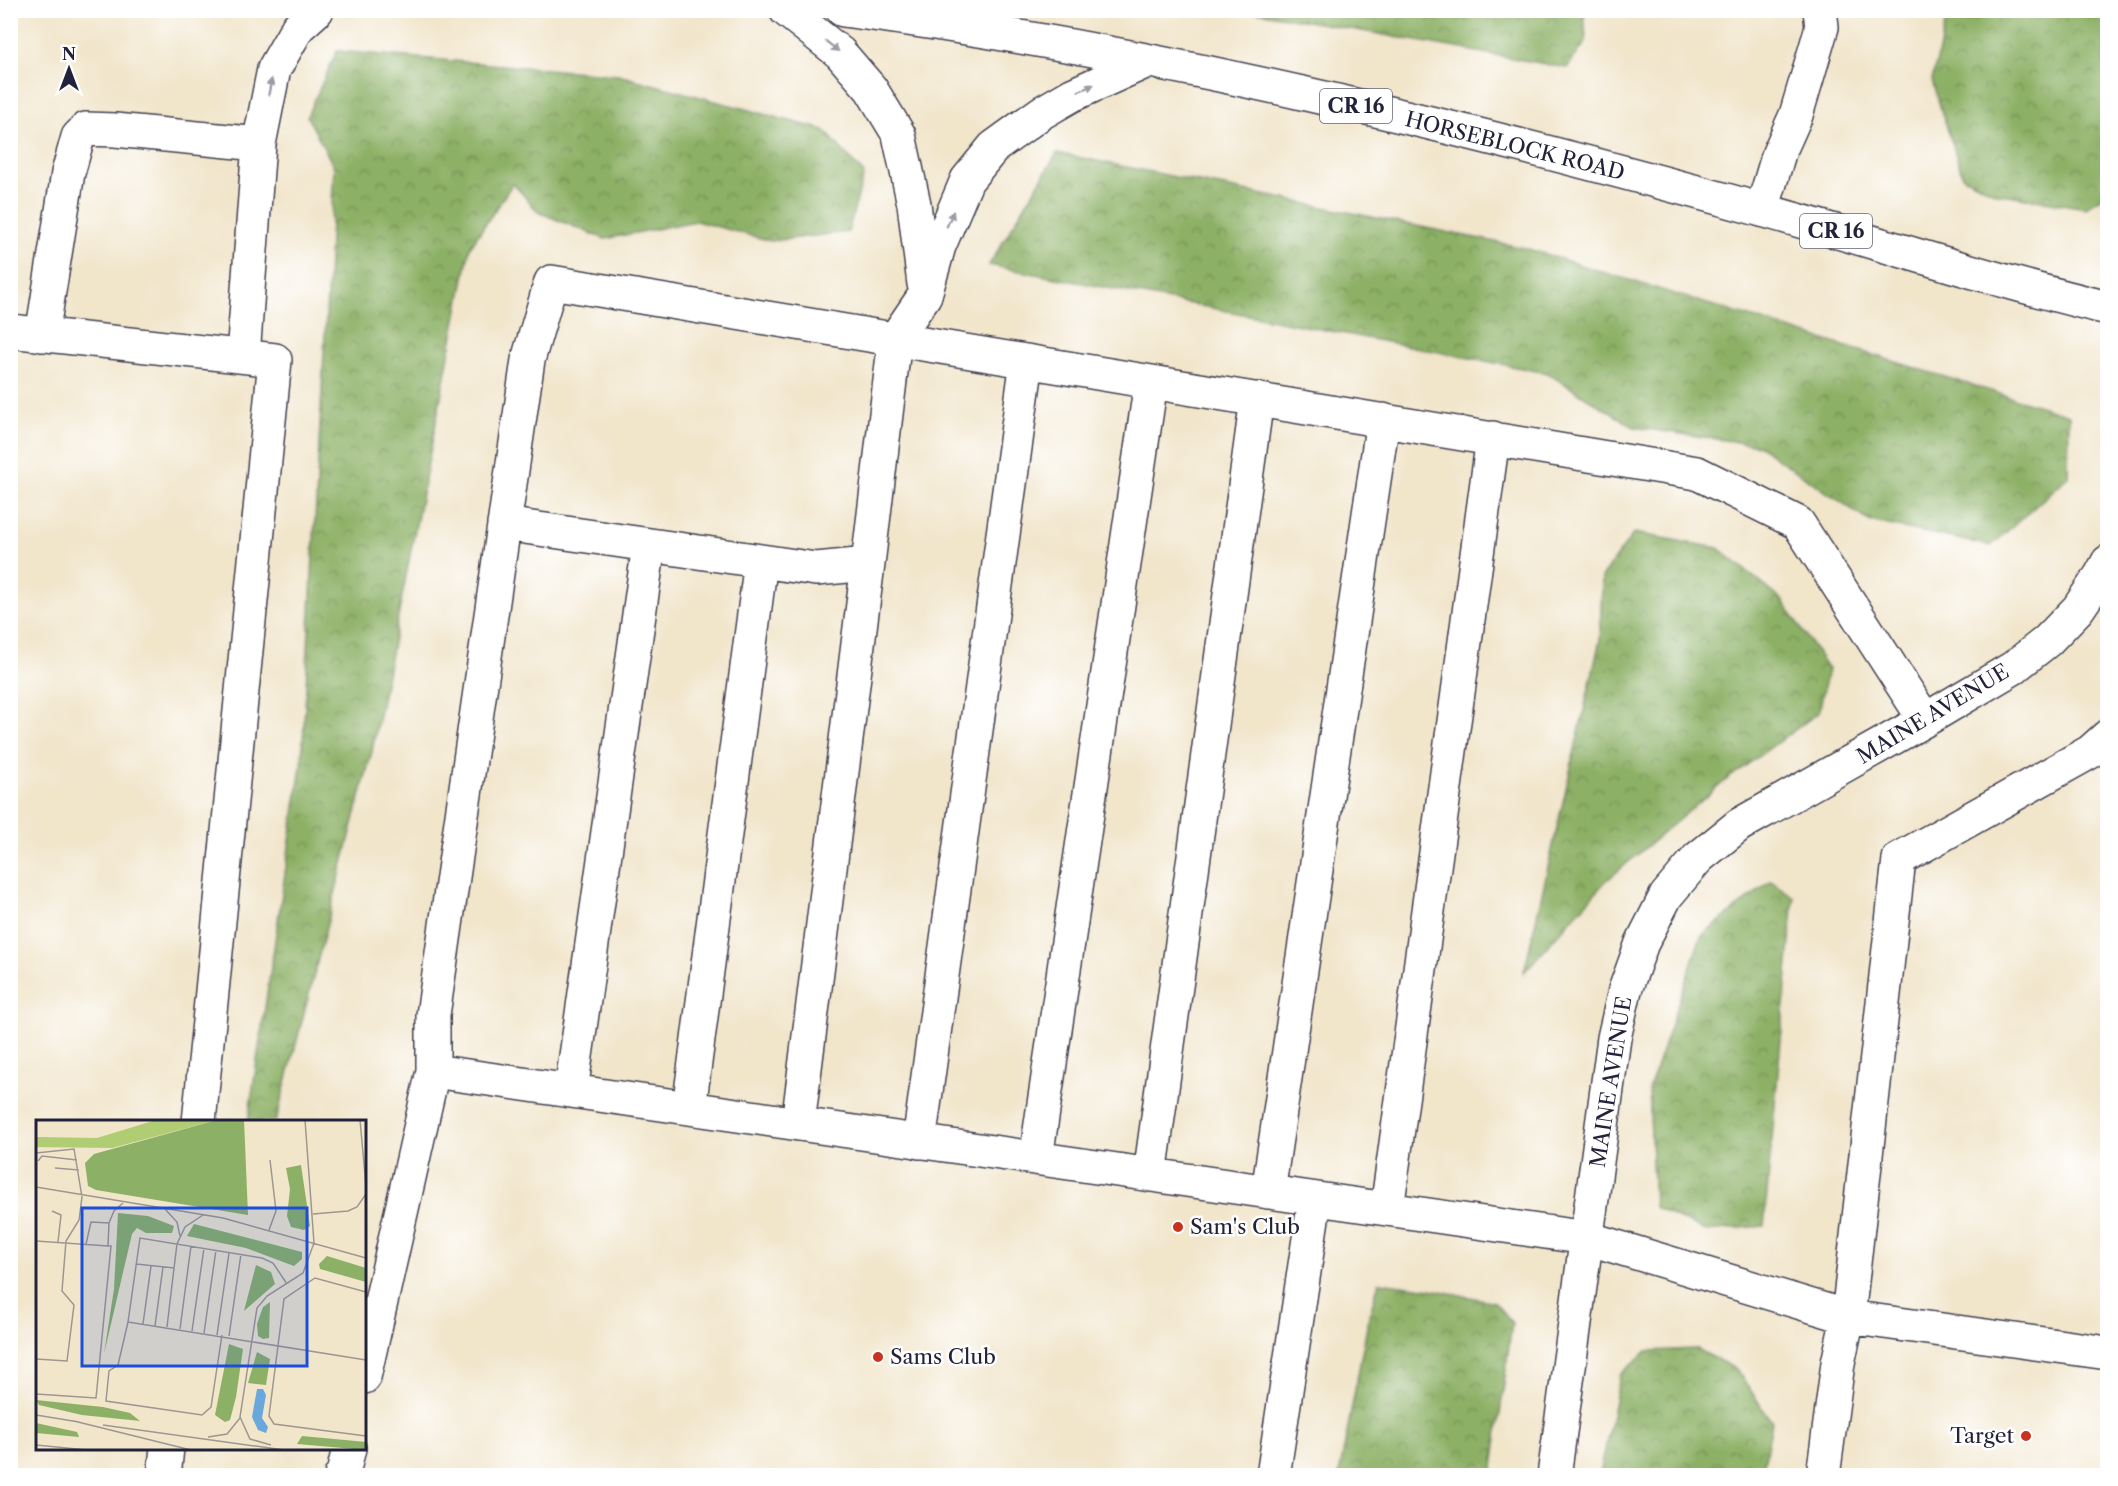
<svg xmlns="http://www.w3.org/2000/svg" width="2118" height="1486" font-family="'Libre Caslon Text',serif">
<defs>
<pattern id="forest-crowns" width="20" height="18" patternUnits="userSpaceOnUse" patternTransform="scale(1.5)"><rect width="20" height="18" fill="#8cb065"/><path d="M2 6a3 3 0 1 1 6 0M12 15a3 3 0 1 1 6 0" fill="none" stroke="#728f54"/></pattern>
</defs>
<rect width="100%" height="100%" fill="#fff"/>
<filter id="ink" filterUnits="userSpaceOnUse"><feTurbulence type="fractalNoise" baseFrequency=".0167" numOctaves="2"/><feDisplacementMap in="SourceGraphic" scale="12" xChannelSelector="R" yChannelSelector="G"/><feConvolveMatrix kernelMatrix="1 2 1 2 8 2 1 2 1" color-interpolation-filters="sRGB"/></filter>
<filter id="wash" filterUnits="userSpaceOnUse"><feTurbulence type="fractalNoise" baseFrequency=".008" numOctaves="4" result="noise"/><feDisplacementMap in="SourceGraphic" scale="24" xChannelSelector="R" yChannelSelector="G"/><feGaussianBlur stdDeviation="1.35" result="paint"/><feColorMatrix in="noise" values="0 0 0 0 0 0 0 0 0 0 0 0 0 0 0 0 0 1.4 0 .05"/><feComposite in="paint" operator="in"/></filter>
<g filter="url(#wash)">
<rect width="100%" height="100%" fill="#f1e5ca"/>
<!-- forest -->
<path fill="url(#forest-crowns)" stroke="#576950" stroke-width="1.5" d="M1251 11H1584L1586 42 1567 68Z
M1948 11H2107V193L2086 208 1996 193 1963 177 1932 81Z
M337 51 618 75 824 130 864 174 848 232 771 241 696 221 605 239 538 212 513 183 470 247 372 751 276 1121H248L302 760 334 167 307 116Z
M1057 153 1525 248 2069 415 2068 477 1991 546 1869 521 1758 445 1634 427 1547 373 989 265Z
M1634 533 1718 548 1782 600 1828 669 1819 712 1725 781 1606 881 1524 972 1600 640 1602 576Z
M1771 881 1794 897 1764 1226 1705 1231 1654 1207 1649 1089 1701 936Z
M1379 1282 1431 1289 1494 1302 1512 1323 1492 1475H1339L1369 1316Z
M1697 1349 1736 1369 1772 1422 1762 1475H1600L1620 1375 1647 1351Z"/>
</g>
<g filter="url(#ink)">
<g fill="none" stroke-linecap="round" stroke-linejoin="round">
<defs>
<path id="minor" d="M786 10 840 53 871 89 899 135 914 204 924 284
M1762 210 1779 153 1796 115 1822 27 1820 10
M10 331 275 360 199 1122
M42 335 68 173 78 137 86 129 115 130 259 144
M243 356 259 144 274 69 298 27 317 10
M504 524 816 569 868 564 895 339 925 295 939 246 967 180 994 147 1041 113 1072 95 1147 61
M433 1071 1587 1238 1848 1317 2108 1353
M571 1091 649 545
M689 1108 761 561
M798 1124 868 564
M919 1142 1027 361
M1036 1158 1151 382
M1150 1175 1257 399
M1268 1192 1383 420
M1387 1209 1493 438
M364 1377 433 1071V1015L528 360 551 282 1697 473 1798 523 1925 720
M164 1476 167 1448
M341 1476 343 1474 349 1448
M1273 1476 1315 1199
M1554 1476 1614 1038 1625 990 1642 943 1666 896 1698 858 1739 825 1925 720 2013 668 2047 641 2078 609 2101 575 2108 562
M1823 1476 1838 1363 1848 1317 1899 859 2090 752 2108 736"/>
<path id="major" d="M843 10C1154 51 1460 126 1762 210 1877 242 1991 280 2108 308"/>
</defs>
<!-- minor casing -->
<use href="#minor" stroke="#413f50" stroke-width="36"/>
<!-- major casing -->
<use href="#major" stroke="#413f50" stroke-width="36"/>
<!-- minor -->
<use href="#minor" stroke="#fff" stroke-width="33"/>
<!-- major -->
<use href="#major" stroke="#fff" stroke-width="33"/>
</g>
<!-- one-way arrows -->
<defs><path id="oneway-solid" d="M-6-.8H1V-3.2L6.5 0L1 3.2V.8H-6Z" transform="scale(1.5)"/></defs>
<g fill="#9c9ca7">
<use href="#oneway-solid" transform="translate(832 46) rotate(38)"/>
<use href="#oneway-solid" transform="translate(270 87) rotate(-79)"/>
<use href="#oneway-solid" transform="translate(1086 88) rotate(-24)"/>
<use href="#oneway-solid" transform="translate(950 219) rotate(-67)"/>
</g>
</g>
<!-- markers -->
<g fill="#c8321e" stroke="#fff" stroke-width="2">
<circle cx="1178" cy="1227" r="6"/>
<circle cx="878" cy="1357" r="6"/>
<circle cx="2026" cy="1436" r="6"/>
</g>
<g text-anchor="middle" stroke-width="5" stroke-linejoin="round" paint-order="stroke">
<!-- shield labels -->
<g fill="#fff" stroke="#646476" stroke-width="1.5">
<rect x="1320" y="89" width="72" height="34" rx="4.5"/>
<rect x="1800" y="214" width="72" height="34" rx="4.5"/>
</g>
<g font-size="20" font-weight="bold" fill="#22223b">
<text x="1356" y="113">CR 16</text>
<text x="1836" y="238">CR 16</text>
</g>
<!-- street labels -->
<g font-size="21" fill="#22223b" stroke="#fff">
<text transform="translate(1515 146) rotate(14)" y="7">HORSEBLOCK ROAD</text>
<text transform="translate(1933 714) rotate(-31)" y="7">MAINE AVENUE</text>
<text transform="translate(1611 1082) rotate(-81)" y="7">MAINE AVENUE</text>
</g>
<!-- poi labels -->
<g font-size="21" fill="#22223b" stroke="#fff" text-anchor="start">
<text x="1190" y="1234">Sam's Club</text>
<text x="890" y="1364">Sams Club</text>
<text x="2014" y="1443" text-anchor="end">Target</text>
</g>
</g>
<!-- overview -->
<g transform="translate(36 1120)">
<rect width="330" height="330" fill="#f1e5ca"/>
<path d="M120 0H181L76 28 0 27V17L61 18Z" fill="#b0cd73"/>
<path d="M181 0H208L212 95 60 70 52 66 49 43 58 34ZM265 45 274 106 268 110 255 107 251 96 254 69 250 48ZM82 93 112 96 138 106 136 113H110L101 108 96 114 68 234 78 169ZM158 104 266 132V139L258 146 210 128 151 116ZM291 136 330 148V162L284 149 283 144ZM220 145 235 152 239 164 208 191ZM234 182 233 218 227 219 222 216 221 204 227 187ZM193 224 207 229 200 277 194 300 189 302 179 295ZM221 232 234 239 230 265 212 263ZM0 280 67 287 94 293 104 301 46 295 3 285ZM0 303 41 312 43 317 0 313ZM266 316 330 322V330L261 324Z" fill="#8cb065"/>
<path d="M221 269H227L230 275 226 298 232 307 230 313 222 310 216 297Z" fill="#6aa7dc"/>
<path fill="none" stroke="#9e9791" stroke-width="1.5" d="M324 0 330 66M0 33 38 29 46 77 43 100 30 121 26 171 38 185 31 241 0 239M2 41 6 36 41 40M19 48 43 50M0 67 187 98 330 138M129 89 141 102 144 116M16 91 25 95 22 122M277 94 312 91 321 87 330 74M233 110 240 91 234 40M0 121 72 126M50 124 55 102 73 103M100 144 138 148 141 124 149 107 167 95M330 172 279 158 248 179 233 296 238 304 330 316M92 202 330 240M107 204 115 146M119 206 127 147M131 207 138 148M144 209 155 126M156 211 168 128M168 213 180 130M181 215 193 133M186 215 175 287 166 295 70 281 73 251 82 245 92 202 104 118 226 138 237 143 251 164M193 216 205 134M0 274 60 278 75 126H72L73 103 78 91 87 83M0 295 43 302M38 301 155 330M67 305 248 330M172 317 191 314 204 298M0 325 51 330M235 325 214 319 204 297 221 188 231 176 267 153 278 123 269 0"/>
<path fill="#1d4ed8" fill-opacity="0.15" stroke="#1d4ed8" stroke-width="3" d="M46 88H271V246H46Z"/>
<rect width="330" height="330" fill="none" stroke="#22223b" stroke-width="3"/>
</g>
<!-- margin -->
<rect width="2118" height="1486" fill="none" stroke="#fff" stroke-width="36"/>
<!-- north arrow -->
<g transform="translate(69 69)" stroke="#ffffff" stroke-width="4.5" paint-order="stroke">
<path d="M0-4.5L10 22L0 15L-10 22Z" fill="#22223b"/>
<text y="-9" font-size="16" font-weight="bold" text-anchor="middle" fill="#22223b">N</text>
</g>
</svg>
